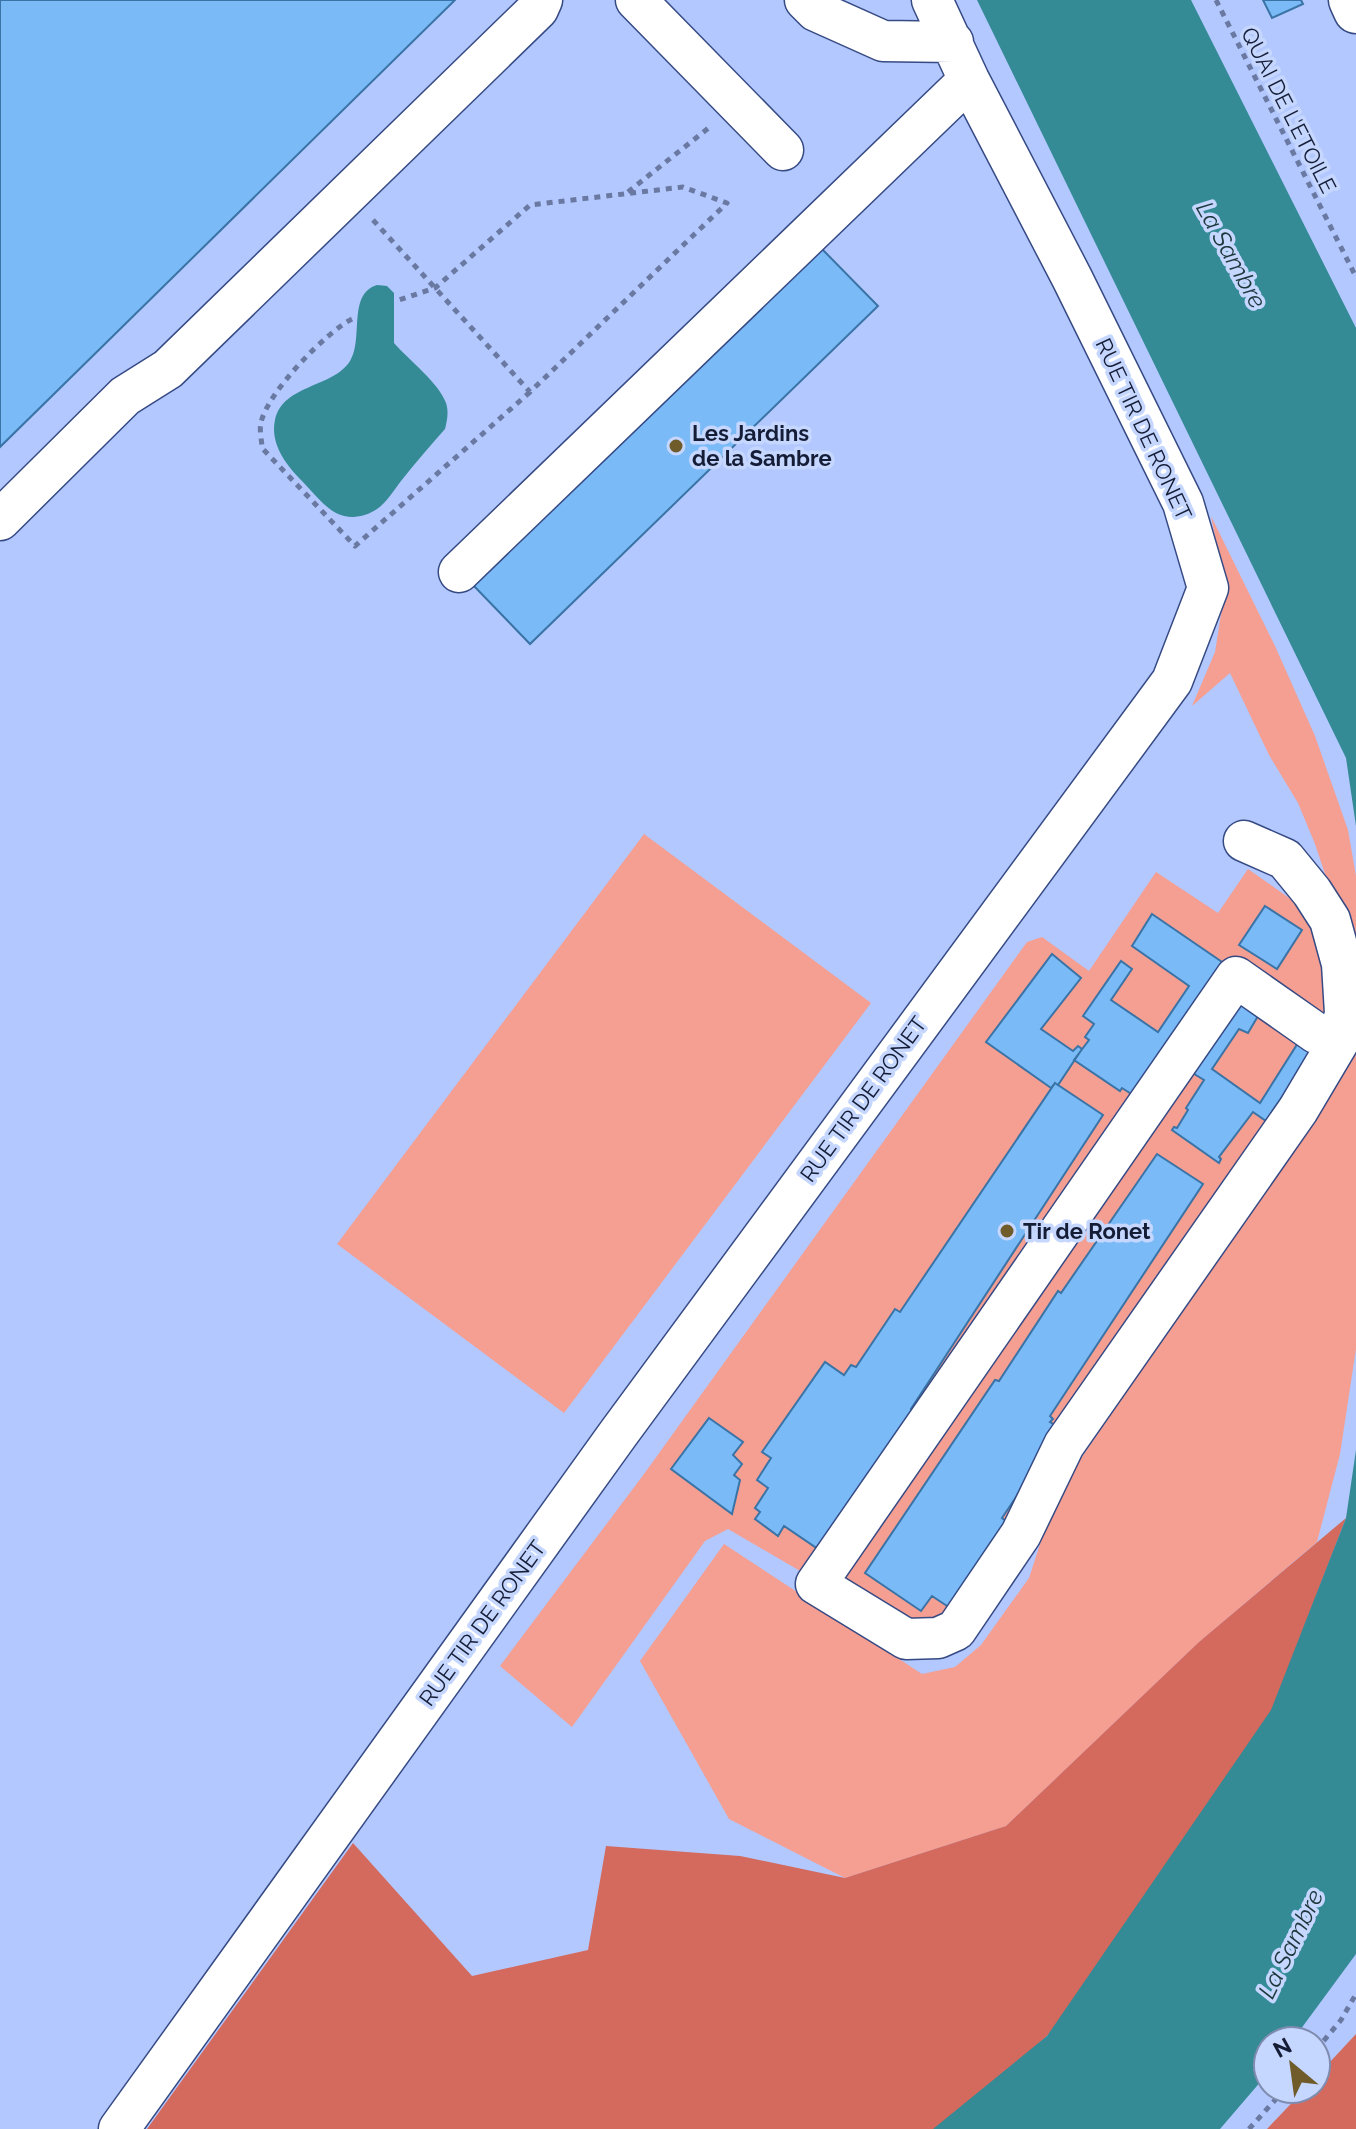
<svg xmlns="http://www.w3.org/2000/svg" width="1356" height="2129" font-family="Raleway,sans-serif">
<rect width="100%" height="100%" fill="#b3c8fe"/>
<!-- green -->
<path fill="#f59e92" d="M1211 516 1275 646 1315 736 1348 830 1356 876V988L1344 931 1315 844 1298 803 1269 755 1230 673 1192 706 1215 652 1225 589Z
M644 834 871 1003 564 1413 337 1244Z
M1248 869 1315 916 1329 1033 966 1593 922 1642 728 1529 705 1541 572 1727 500 1666 644 1474 1027 942 1042 937 1089 971 1156 872 1218 913Z
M1356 1054V1349L1340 1454 1317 1542 1199 1642 1006 1826 845 1878 729 1819 640 1661 724 1544 922 1674 955 1667 981 1645 1029 1578 1056 1495Z"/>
<!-- forest -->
<path fill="#d4695d" d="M1346 1518 1272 1710 1177 1871 1047 2036 941 2129H147L353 1843 472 1976 588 1950 606 1846 740 1856 845 1878 1006 1826 1199 1642Z
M1356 2034V2129H1267L1305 2089H1316V2077Z"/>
<!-- water -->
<path fill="#348a95" d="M977 0H1191L1356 328V826L1346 758Z
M377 285 387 286 394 293V343C409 360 439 383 446 403 449 412 447 421 445 429 430 446 415 463 401 481 394 490 387 502 377 509 365 517 350 520 336 513 323 506 311 490 301 480 285 464 270 443 275 420 283 384 333 388 350 361 364 339 347 294 377 285Z
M1356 1450V1954L1292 2041H1268V2073L1220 2129H933L1047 2036 1271 1710 1346 1518Z"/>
<!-- building -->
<path fill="#79baf7" stroke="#3a73a5" stroke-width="2" d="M0 0H455L0 447Z
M1263 0H1301L1303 4 1272 18Z
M821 248 878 306 530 644 473 585Z
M1265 906 1302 930 1277 969 1239 945Z
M1152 914 1225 964 1136 1097 1122 1088 1120 1091 1074 1060 1089 1040 1085 1037 1094 1024 1083 1016 1121 961 1132 969 1111 1000 1158 1032 1189 986 1132 946Z
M1052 954 1081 978 1041 1029 1073 1051 1078 1046 1082 1049 1058 1085 1055 1083 1051 1088 986 1042Z
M1238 1002 1258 1016 1248 1033 1239 1029 1212 1069 1260 1103 1298 1043 1312 1052 1266 1121 1253 1112 1219 1157 1221 1159 1219 1163 1172 1130 1174 1127 1177 1128 1188 1110 1186 1108 1204 1080 1191 1072Z
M1055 1083 1103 1115 911 1409 916 1415 821 1551 784 1526 778 1536 755 1519 760 1512 755 1508 768 1488 757 1480 771 1458 762 1452 825 1362 844 1375 851 1365 856 1367 895 1309 900 1312Z
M1157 1154 1203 1184 1050 1416 1053 1419 1050 1422 1062 1429 1002 1518 1010 1524 950 1608 932 1596 921 1611 865 1573 995 1380 999 1381 1058 1291 1061 1293Z
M709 1418 743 1442 733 1455 742 1464 734 1475 740 1480 732 1514 671 1469Z"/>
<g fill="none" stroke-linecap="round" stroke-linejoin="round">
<defs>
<path id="minor" d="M636 0 783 150
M805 0 816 11 883 41 953 42
M0 520 125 396 168 369 538 9 542 0
M459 572 969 80
M1244 841 1285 859 1312 892 1330 920 1342 964 1345 1013 1339 1041 1298 1110 1064 1445 1021 1534 956 1630 938 1638 906 1639 816 1584 1236 977 1316 1033
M119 2129 618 1434 1172 681 1208 588 1183 503 1072 278 969 80 932 0"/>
<path id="major" d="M1351 0 1356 11"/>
</defs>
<!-- minor casing -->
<use href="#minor" stroke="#364a84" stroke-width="43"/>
<!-- major casing -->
<use href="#major" stroke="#364a84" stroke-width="47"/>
<!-- path -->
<path stroke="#6a79a1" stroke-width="5" stroke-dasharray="6 6" stroke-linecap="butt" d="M1216 0 1356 277
M628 192 711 126
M373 220 530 392 727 203 683 187 530 205 435 288 399 300
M352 319C326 332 266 394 261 423 259 430 262 441 262 448L355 546 530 392
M1316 2050 1341 2020 1356 1994
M1249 2129 1285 2089"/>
<!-- minor -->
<use href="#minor" stroke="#fff" stroke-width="40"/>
<!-- major -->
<use href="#major" stroke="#fff" stroke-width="44"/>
</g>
<!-- markers -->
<g fill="#705c2b" stroke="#c5d6ff" stroke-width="3">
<circle cx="676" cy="446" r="8"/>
<circle cx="1007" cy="1231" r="8"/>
</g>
<g text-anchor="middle" stroke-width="7" stroke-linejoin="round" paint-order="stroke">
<!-- street labels -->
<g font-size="22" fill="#151d36" stroke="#c5d6ff">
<text transform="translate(1289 110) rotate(63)" y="8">QUAI DE L'ETOILE</text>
<text transform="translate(1144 429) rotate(65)" y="8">RUE TIR DE RONET</text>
<text transform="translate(863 1099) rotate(-54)" y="8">RUE TIR DE RONET</text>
<text transform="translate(482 1623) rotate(-54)" y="8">RUE TIR DE RONET</text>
</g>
<!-- poi labels -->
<g font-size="22" font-weight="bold" fill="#151d36" stroke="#c5d6ff" text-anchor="start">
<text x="692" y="441">Les Jardins<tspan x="692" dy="25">de la Sambre</tspan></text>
<text x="1023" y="1239">Tir de Ronet</text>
</g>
<!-- water labels -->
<g font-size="24" font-style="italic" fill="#1d383b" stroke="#c5d6ff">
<text transform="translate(1231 255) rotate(61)" y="8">La Sambre</text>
<text transform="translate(1291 1944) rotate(-64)" y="8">La Sambre</text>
</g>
</g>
<!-- north arrow -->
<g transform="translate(1292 2065) rotate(331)"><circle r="38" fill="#c5d6ff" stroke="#7f8caf" stroke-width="2"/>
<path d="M0-6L14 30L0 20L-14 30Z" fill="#705c2b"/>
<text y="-12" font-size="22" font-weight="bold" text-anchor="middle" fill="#151d36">N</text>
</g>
</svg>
